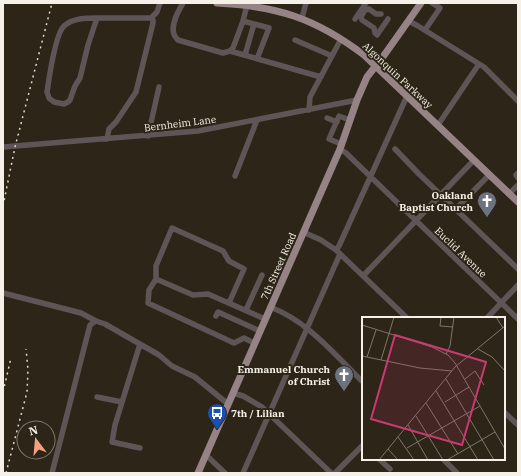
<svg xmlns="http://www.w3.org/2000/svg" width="521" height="476" font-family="'IBM Plex Serif',serif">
<rect width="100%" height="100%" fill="#2d2517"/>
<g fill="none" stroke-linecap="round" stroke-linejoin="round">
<!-- minor -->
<path stroke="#5e5557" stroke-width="5.5" d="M183 3C177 13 167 31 178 40L223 53 230 51 233 48 243 21 247 5
M97 18C86 18 73 18 64 26 55 34 49 79 47 92L49 98 54 102 64 104 68 102 70 100 75 86 80 78 88 45 97 18H151L157 12 160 3
M302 18 306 3
M355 19 366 3
M243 21 269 28 257 59
M409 21 418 26 484 67 518 101
M425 30 440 8 432 3
M375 33 374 28 362 20 361 17 365 10 369 9 376 14H381
M377 35 388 19
M295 40 332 56
M230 51 321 77
M245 55 254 24
M309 110 310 97 341 39
M327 118 337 122
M438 125 479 64
M148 136 159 87
M107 139 109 129 116 122 136 92 153 23V20L151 18
M341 144 329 139 339 116 350 120
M3 147 198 131 357 100
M340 149 346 153 518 319
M395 149 419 174 518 269
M518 173 516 175 518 178
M235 176 257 120
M509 194 518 185
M456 209 489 175
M303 232 321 240 336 250 407 318
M336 250 339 246 407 96
M363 276 474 160
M156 279 193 295 208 294 265 319
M3 293 81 313 96 321 105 324 159 355 172 366 195 377 228 404
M229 303 244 269 229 261 223 251 172 228 156 266V279L149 290 148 303 234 343 244 338 254 343
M270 307C308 321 335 355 363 382
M246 310 262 275
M216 316 218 312 260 331
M487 318 518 285
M233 393 243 396 262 407 331 473
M97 397 122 402
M504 412 518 425
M140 448 112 442 115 425 140 344
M206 455 225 473
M379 459 390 469
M443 459 457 473
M52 473 90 325 96 321
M243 473 340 254
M335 473 363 445"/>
<!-- major -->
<path stroke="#958386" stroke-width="7" d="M217 3C277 6 315 18 364 55L518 202
M198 473 340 149 357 100 367 77 385 54 421 3"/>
<!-- rail -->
<path stroke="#ded9cf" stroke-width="1.5" stroke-dasharray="2 4" stroke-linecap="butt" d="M3 206 15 147 52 3
M3 392 11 358
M6 473 27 392 28 370 26 349"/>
</g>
<!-- icons -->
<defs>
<symbol id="church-pin" viewBox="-11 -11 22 30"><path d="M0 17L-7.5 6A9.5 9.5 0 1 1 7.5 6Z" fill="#6b7280" stroke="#2d2517"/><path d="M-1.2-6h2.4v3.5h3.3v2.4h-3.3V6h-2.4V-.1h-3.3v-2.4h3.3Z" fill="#fff"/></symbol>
<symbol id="bus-pin" viewBox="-11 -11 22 30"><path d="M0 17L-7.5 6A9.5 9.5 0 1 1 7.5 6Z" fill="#1a4fb4" stroke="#2d2517"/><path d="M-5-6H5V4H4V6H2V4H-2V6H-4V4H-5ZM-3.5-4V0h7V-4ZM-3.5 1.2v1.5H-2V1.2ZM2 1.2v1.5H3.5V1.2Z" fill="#fff"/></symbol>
</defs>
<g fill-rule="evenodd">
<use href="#church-pin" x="476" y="190" width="22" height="30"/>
<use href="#church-pin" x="333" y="364" width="22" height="30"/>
<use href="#bus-pin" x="206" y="402" width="22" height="30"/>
</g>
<g text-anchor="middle" stroke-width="4" stroke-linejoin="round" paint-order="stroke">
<!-- street labels -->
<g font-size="10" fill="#f6f1e8" stroke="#2d2517">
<text transform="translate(398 75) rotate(43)" y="4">Algonquin Parkway</text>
<text transform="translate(180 123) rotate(-7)" y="4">Bernheim Lane</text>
<text transform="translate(461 252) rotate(44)" y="4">Euclid Avenue</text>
<text transform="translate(278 266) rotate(-66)" y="4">7th Street Road</text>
</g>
<!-- poi labels -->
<g font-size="10" font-weight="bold" fill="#f6f1e8" stroke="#2d2517" text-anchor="end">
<text x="473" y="199">Oakland<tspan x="473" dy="12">Baptist Church</tspan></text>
<text x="330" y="373">Emmanuel Church<tspan x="330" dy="12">of Christ</tspan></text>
<text x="231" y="417" text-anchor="start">7th / Lilian</text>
</g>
</g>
<!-- overview -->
<g transform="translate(362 317)">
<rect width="143" height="143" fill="#2d2517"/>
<path fill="none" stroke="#7d776b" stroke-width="1" d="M79 0 78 9 91 10M134 0 141 11M0 8 70 30 86 38 93 46 143 132M116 32 130 40 143 54M84 37 88 29 92 0M0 39 58 51 90 54M5 40 14 13M19 43 32 0M84 62 132 143M103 62 113 54 122 68M74 74 116 143M83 85 107 70M64 86 96 137M54 99 81 143M46 108 66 143M36 120 52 143M45 131 118 89M26 132 36 143M17 143 93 50 143 9M85 143 133 115"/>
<path fill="#ca3970" fill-opacity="0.15" stroke="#ca3970" stroke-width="2" d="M33 18 124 45 100 128 9 102Z"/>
<rect width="143" height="143" fill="none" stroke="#f6f1e8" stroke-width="2"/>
</g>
<!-- border -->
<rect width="521" height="476" fill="none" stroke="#f6f1e8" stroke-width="8"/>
<!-- north arrow -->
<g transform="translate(36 440) rotate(344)"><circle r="19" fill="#2d2517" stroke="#7d776b"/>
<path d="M0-3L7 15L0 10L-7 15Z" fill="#f2a080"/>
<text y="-6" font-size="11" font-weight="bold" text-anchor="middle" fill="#f6f1e8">N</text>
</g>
</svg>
